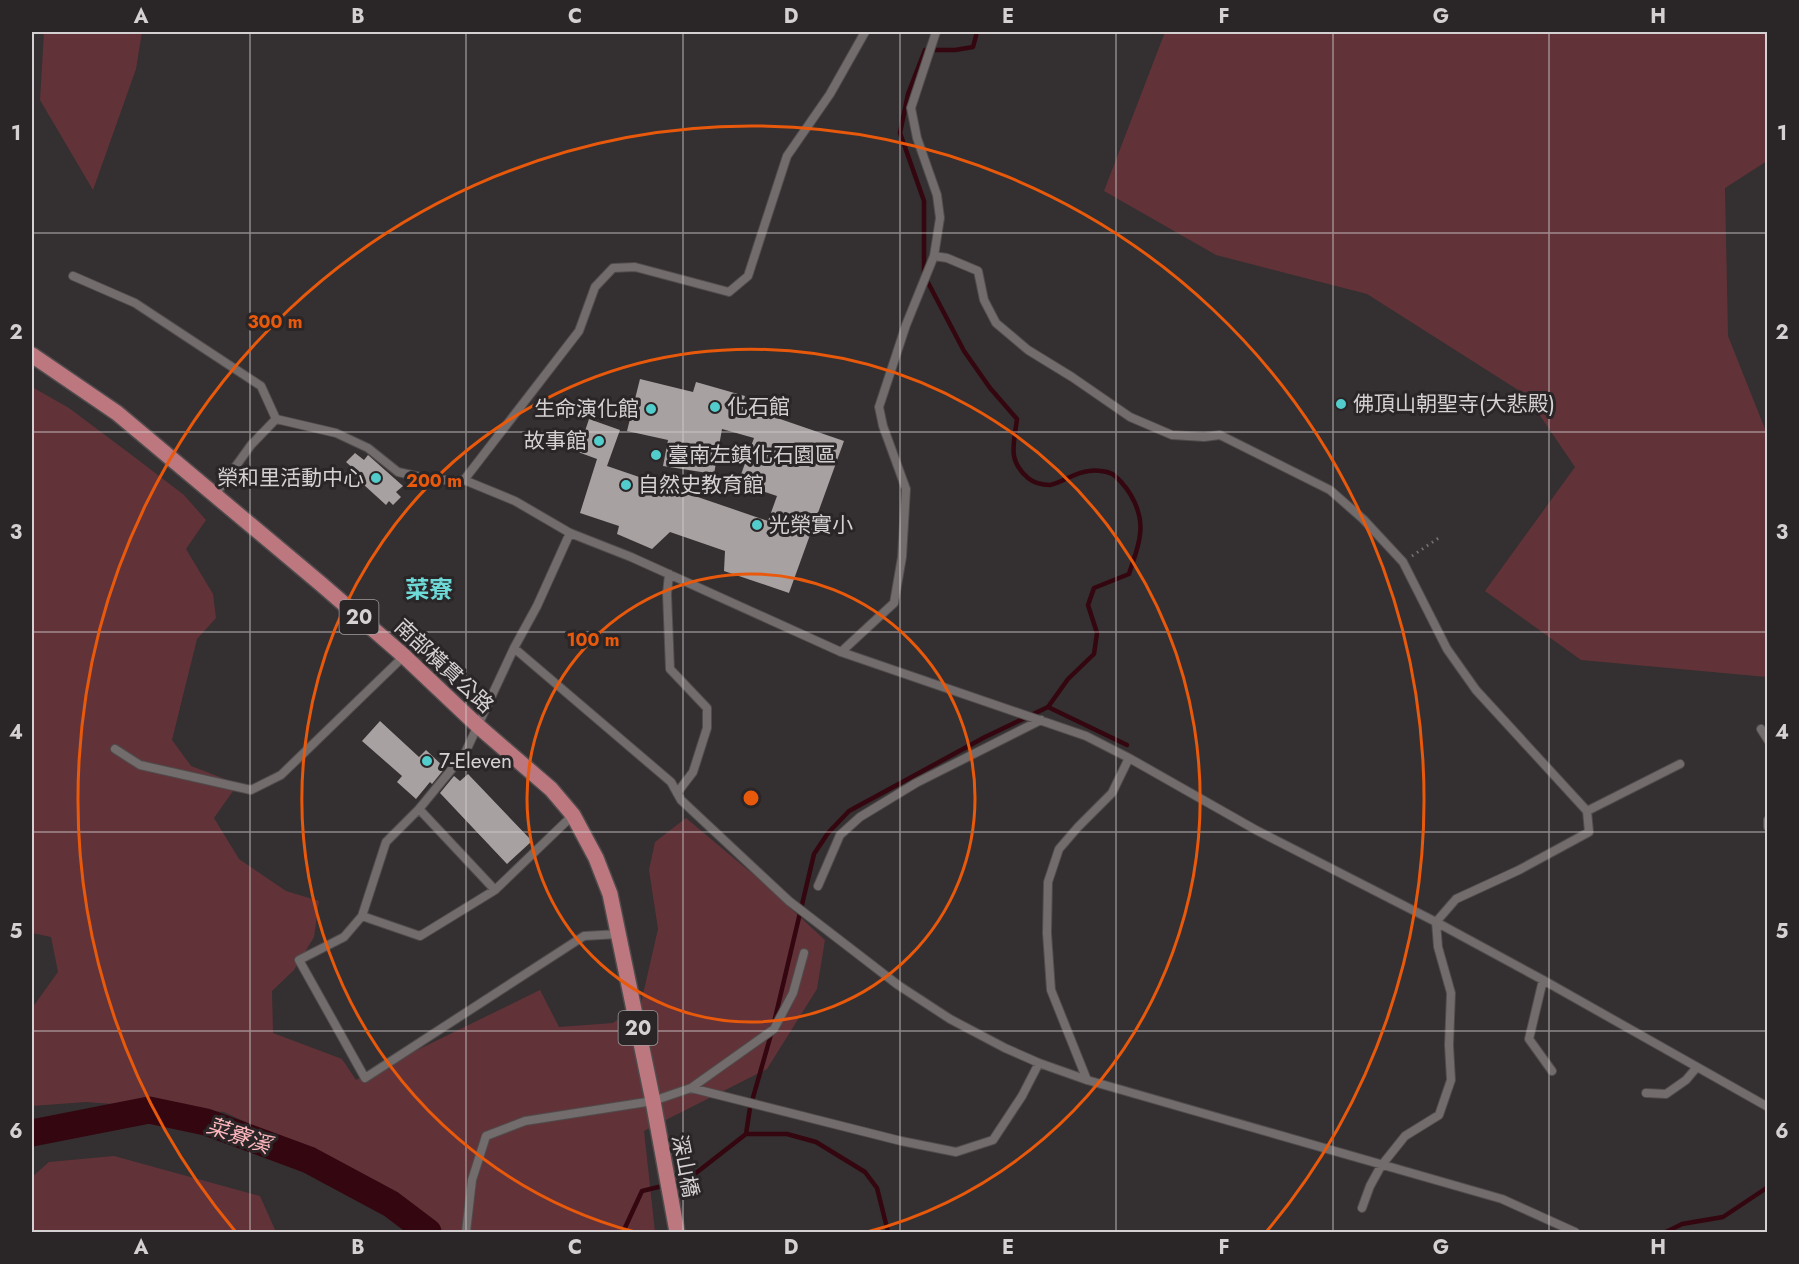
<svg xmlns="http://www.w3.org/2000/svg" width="1799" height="1264" font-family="Jost,'Noto Sans TC',sans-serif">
<rect width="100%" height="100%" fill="#342f30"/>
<!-- green -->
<path fill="#613338" d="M44 32H142L136 69 93 190 40 100Z
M1165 32H1767V161L1725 188 1728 336 1767 434V677L1581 660 1485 591 1575 467 1526 395 1367 294 1216 255 1104 191Z
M32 387 69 408 133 456 184 495 206 520 186 549 213 594 216 618 197 639 172 740 191 766 238 784 214 818 239 859 286 891 319 901 314 937 294 970 272 991 273 1033 342 1059 356 1080 540 990 559 1027 613 1023 641 1003 658 929 649 870 655 842 686 818 761 881 825 940 817 989 767 1069 644 1131 655 1232H442L372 1180 224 1112 86 1102 32 1106V1008L58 972 51 937 32 933Z
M114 1156 260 1196 276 1232H32V1177L49 1162Z"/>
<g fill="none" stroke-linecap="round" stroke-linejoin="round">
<!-- stream -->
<path stroke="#340610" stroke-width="4.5" d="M1048 707 1127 745
M746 1134H787L816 1142 865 1172 877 1188 888 1232
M623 1232 642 1191 687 1180 746 1134 750 1108 772 1031 814 854 828 833 849 811 985 737 1048 707 1068 679 1094 654 1097 633 1088 605 1094 588 1129 574C1133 561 1139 547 1140 534 1143 513 1131 490 1115 476 1110 471 1096 470 1089 471 1075 472 1062 483 1050 485 1042 485 1034 483 1028 478 1007 460 1014 444 1017 419L990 388 964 351 924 275V201L900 133 908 94 925 50H955L973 47 977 32
M1666 1232 1682 1224 1723 1217 1768 1187"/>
<!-- river -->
<path stroke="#340610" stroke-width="27" d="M32 1133 149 1110 206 1122 309 1160 391 1204 428 1232"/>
</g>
<!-- building -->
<path fill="#a7a1a1" d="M640 379 693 392 696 382 745 396 742 406 844 441 789 593 724 571 725 551 670 532 652 549 617 534 619 526 580 513 597 459 578 452 589 419 620 430 607 466 768 521 777 496 738 483 754 438 722 429 714 474 663 466 668 440 627 431Z
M355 453 364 460 368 455 403 486 396 492 401 497 393 505 389 501 386 505 353 475 356 471 346 462Z
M380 721 419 757 426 750 445 768 432 784 430 782 416 799 397 782 402 776 362 741Z
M468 774 532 841 507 864 440 793 454 776 460 781Z"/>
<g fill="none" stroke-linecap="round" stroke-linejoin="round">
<defs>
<path id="lane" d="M934 256 947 258 978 271 984 300 996 323 1028 350 1072 377 1130 417 1172 435 1204 437 1220 435 1330 490 1363 519 1403 562 1447 649 1476 690 1587 811 1589 832 1519 870 1456 899 1436 922 1438 947 1451 993 1449 1045 1451 1080 1439 1115 1405 1136 1381 1166 1370 1186 1362 1208
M73 276 135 303 261 386 276 419
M464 480 579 331 595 287 613 268 635 267 729 292 748 276 787 156 830 94 865 32
M215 495 251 445 276 419 336 433 368 448 398 472 434 480H464L515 501 570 533 631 557 841 652 1086 736 1129 758 1256 830 1436 922 1543 980 1768 1107
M570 533 537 606 514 648 465 753 419 809 386 842 362 916 344 937 299 960 365 1078 584 936 619 934
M669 574 667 594 670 669 707 708V728L693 772 677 793
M514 648 671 782 681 800 789 901 898 985 950 1019 1005 1048 1039 1063 1087 1080 1502 1199 1575 1232
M841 652 894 603 902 557 906 489 883 426 879 407 906 325 934 256 940 218 937 195 917 138 911 108 936 32
M1761 729 1768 740
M115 749 140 765 251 790 281 775 404 656
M419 809 495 890
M1587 811 1680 764
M1768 820V827
M818 886 840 835 860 817 916 783 1041 720
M362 916 420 936 495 890 573 815
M1543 980 1529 1039 1552 1071
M1087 1080 1051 990 1047 933 1048 882 1059 849 1078 827 1112 793 1129 758
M691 1088 901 1141 956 1152 993 1140 1022 1096 1039 1063
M1646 1093 1666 1094 1686 1080 1697 1067
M466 1232 472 1180 486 1136 525 1121 653 1101 691 1088 774 1029 793 993 804 953"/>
<path id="primary" d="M32 355 117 413 321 584 404 656 478 726 551 789 573 815 596 858 610 894 653 1101 677 1232"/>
</defs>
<!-- lane casing -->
<use href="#lane" stroke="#504b4c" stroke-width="10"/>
<!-- primary casing -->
<use href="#primary" stroke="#504b4c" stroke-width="18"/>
<!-- path -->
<path stroke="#787475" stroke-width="3" stroke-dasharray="1.5 4.5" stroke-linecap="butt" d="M1412 556 1440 537"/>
<!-- lane -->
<use href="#lane" stroke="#726c6c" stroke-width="8"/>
<!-- primary -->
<use href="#primary" stroke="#bc777f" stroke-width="15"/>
</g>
<!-- grid -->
<path fill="none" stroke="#d5d1d2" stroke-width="1.5" stroke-opacity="0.55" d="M250 32V1232M466 32V1232M683 32V1232M900 32V1232M1116 32V1232M1333 32V1232M1549 32V1232M32 233H1768M32 432H1768M32 632H1768M32 832H1768M32 1031H1768"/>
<!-- distance rings -->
<g fill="none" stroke="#e8590c" stroke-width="3">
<circle cx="751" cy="798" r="224"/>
<path d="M635 1232A449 449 0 1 1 867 1232"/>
<path d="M235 1231A673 673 0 1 1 1267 1231"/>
</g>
<!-- markers -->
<g fill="#53cdcb" stroke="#2a2526" stroke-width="2">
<circle cx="1341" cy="404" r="6"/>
<circle cx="715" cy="407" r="6"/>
<circle cx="651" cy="409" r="6"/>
<circle cx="599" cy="441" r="6"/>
<circle cx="656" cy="455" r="6"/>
<circle cx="376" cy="478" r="6"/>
<circle cx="626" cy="485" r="6"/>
<circle cx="757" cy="525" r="6"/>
<circle cx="427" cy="761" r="6"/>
</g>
<g text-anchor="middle" stroke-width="6" stroke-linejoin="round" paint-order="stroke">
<!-- shield labels -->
<g fill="#2a2526" stroke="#a29d9e" stroke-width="1.5">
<rect x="339.5" y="600" width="39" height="34" rx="4.5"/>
<rect x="618.5" y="1011" width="39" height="34" rx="4.5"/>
</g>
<g font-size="20" font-weight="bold" fill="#d5d1d2">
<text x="359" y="624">20</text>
<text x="638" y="1035">20</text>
</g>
<!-- poi labels -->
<g font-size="21" fill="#d5d1d2" stroke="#2a2526" text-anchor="start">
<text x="1353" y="411">佛頂山朝聖寺(大悲殿)</text>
<text x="727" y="414">化石館</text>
<text x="639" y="416" text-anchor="end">生命演化館</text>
<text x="587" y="448" text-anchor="end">故事館</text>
<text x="668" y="462">臺南左鎮化石園區</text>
<text x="364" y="485" text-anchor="end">榮和里活動中心</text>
<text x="638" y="492">自然史教育館</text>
<text x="769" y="532">光榮實小</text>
<text x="439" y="768">7-Eleven</text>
</g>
<!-- street labels -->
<g font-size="21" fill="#d5d1d2" stroke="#2a2526">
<text transform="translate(444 666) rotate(43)" y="7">南部橫貫公路</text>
<text transform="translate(685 1166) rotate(79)" y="7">深山橋</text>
</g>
<!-- water labels -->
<g font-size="22" font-style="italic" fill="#fdb7bd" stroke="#2a2526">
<text transform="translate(239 1135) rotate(19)" y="8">菜竂溪</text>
</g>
<!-- quarter labels -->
<g font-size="24" font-weight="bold" fill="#6edad8" stroke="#2a2526">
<text x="429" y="598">菜寮</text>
</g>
</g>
<circle cx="751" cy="798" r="9" fill="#e8590c" stroke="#2a2526" stroke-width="3"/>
<g font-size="18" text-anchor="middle" font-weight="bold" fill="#e8590c" stroke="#2a2526" stroke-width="6" stroke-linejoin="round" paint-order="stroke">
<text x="275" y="328">300 m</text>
<text x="434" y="487">200 m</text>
<text x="593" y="646">100 m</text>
</g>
<!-- border -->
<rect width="1799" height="1264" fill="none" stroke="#2a2526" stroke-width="66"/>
<rect x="33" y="33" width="1733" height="1198" fill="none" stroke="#d5d1d2" stroke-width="2"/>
<g font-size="20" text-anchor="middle" font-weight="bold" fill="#d5d1d2">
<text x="141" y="23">A</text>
<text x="358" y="23">B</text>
<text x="575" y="23">C</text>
<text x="791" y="23">D</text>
<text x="1008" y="23">E</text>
<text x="1224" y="23">F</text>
<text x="1441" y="23">G</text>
<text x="1658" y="23">H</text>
<text x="16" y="140">1</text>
<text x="1782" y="140">1</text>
<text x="16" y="339">2</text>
<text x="1782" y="339">2</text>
<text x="16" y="539">3</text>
<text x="1782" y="539">3</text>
<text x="16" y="739">4</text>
<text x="1782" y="739">4</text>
<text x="16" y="938">5</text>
<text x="1782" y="938">5</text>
<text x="16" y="1138">6</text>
<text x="1782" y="1138">6</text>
<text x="141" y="1254">A</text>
<text x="358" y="1254">B</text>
<text x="575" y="1254">C</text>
<text x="791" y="1254">D</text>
<text x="1008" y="1254">E</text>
<text x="1224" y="1254">F</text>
<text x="1441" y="1254">G</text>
<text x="1658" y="1254">H</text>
</g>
</svg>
